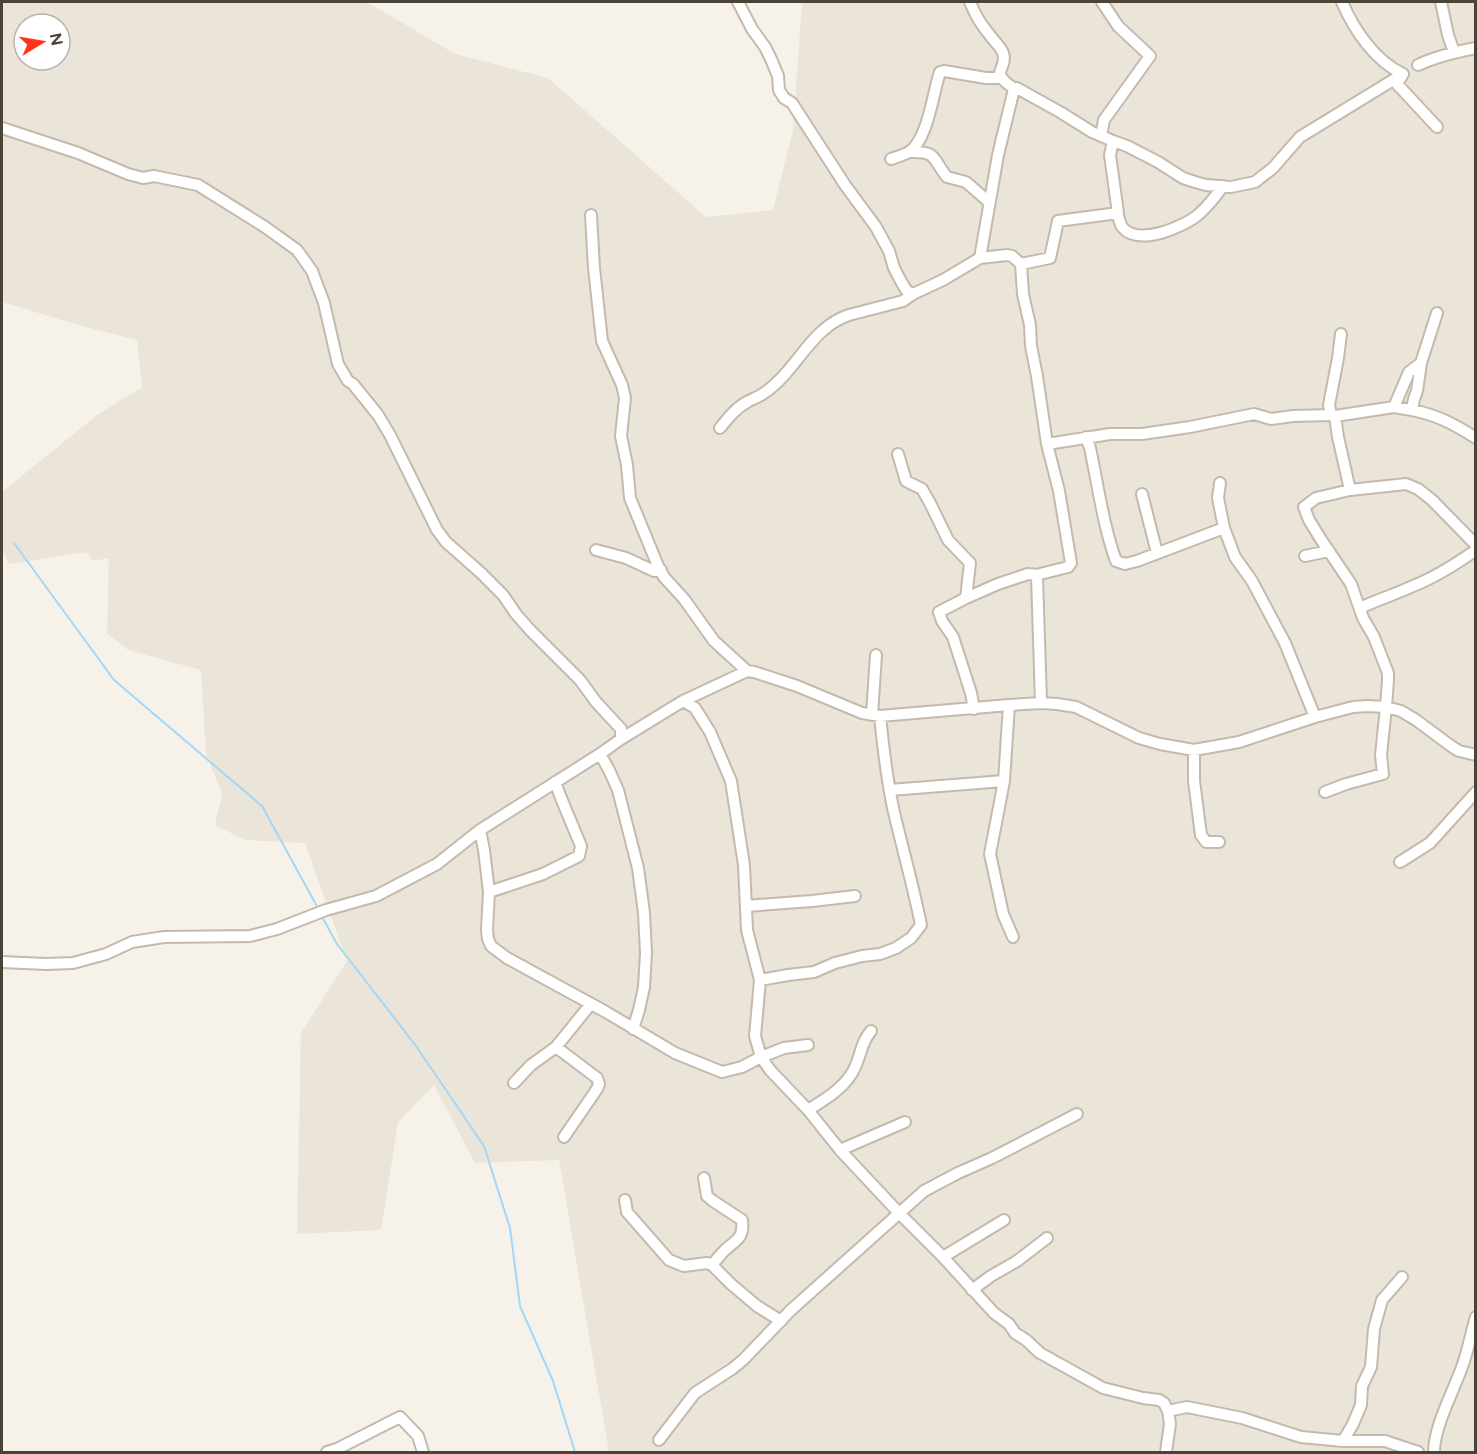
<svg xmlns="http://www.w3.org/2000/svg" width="1477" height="1454" font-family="Figtree,sans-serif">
<rect width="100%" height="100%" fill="#f6f2ea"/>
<!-- residential -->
<path fill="#ebe4d8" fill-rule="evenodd" d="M2 2H367L455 54 548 78 706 217 773 210 793 131 802 2H1475V1452H609L559 1160 475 1163 434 1085 398 1122 381 1230 297 1234 301 1033 347 961 305 843 245 840 215 825 222 794 206 754 201 670 128 650 107 633 109 558 93 561 87 552 9 564 2 550V492L97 415 142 387 137 340 82 326 2 302ZM24 24H60V60H24Z"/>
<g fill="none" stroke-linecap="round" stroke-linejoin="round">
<!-- stream -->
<path stroke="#a2d7f8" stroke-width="2" d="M14 543 114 680 262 806 319 910
M321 915 337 944 416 1046 484 1146 510 1228 520 1306 553 1381 575 1452"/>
<defs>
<path id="minor" d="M738 2 752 29 765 47 771 59 778 76 779 90 784 98 792 103 845 185 876 227 889 251 894 268 903 285 907 291 913 294 943 280 980 258
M970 2C974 12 982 26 989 34 993 40 1001 47 1003 53 1009 71 986 70 1015 89
M1342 2C1354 30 1375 61 1403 74
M1441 2 1448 35 1454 52
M1418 65C1437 56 1455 52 1476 48
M1403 74 1397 84 1437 127
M2 128 78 153 128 174 143 178 154 176 198 185 265 227 297 250 312 271 324 303 338 364 348 381 353 384 378 415 390 435 437 530 446 542 481 573 503 595 516 614 530 630 580 680 596 702 621 729V739
M1101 136 1104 120 1150 56 1118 26 1102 2
M910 152C938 151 932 159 947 177L966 182 989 202
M891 159C896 157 904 155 909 152 928 140 933 92 940 72L944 71 986 78H1002
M1117 214C1119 217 1120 224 1122 227 1138 247 1184 227 1199 214 1208 206 1216 196 1223 186
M591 215 594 268 602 341 622 385 625 398 621 436 627 465 630 498 658 566 664 577 684 599 714 641 747 671
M1021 264 1012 256 1007 255 980 258 998 155 1014 89 1017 88 1060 112 1092 132 1113 141
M1341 334 1338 358 1329 405 1331 415 1335 416 1338 437 1350 490
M1394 407 1409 372 1421 363
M1412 410C1437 415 1454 424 1476 438
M1335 416 1394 407 1412 410 1414 399 1417 391 1421 363 1437 313
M720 428C728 418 736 408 747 402 752 399 759 397 764 393 796 372 811 327 849 315L903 301 913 294
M1086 437 1090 448C1098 485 1103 525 1116 561L1125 564 1137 561 1224 528
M1047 444 1110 434H1142L1190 427 1254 414 1271 419 1293 416 1331 415
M898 454 906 481 922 489 930 503 948 540 970 563 966 598
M1220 483 1218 498 1224 528 1235 557 1252 581 1285 643 1315 717
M1142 494 1157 553
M596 550 626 558 654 571 661 570
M1305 556 1329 551
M1360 608C1377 600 1396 594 1413 586 1436 577 1456 564 1476 550
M683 701 695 708 710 732 731 781 744 865 747 930 760 980 755 1036 761 1057 770 1070 808 1110 840 1150 899 1213 943 1257 994 1313 1009 1324 1015 1333 1026 1340 1040 1353 1103 1388 1143 1398 1159 1400 1164 1403 1168 1411 1170 1424 1166 1452
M1041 703 1037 577 1040 574 1068 567 1071 563 1059 491 1047 444 1037 376 1031 346 1030 325 1023 294 1021 264 1050 258 1058 221 1118 213 1110 155 1113 141 1127 146 1158 162 1183 178 1195 182 1206 185 1231 187 1255 182 1273 168 1300 137 1403 74
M1009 705 1004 781 990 854 1003 914 1013 937
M974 709 971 693 953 637 942 621 939 612 966 598 998 584 1028 574 1038 575
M872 715 876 655
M1194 750V781L1201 835 1206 842H1219
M600 754 609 770 618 790 638 868 644 913 646 953 644 987 639 1010 633 1029
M890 790 1004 781
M1325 792 1346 784 1383 774 1381 755 1386 707 1388 680V673L1374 637 1363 618 1351 584 1320 538 1309 520 1304 507 1316 498 1350 490 1406 484 1418 489 1432 500 1476 545
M480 830 484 850 489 892 487 930 488 939 491 946 507 958 606 1012 675 1053 722 1072 742 1067 761 1057 784 1048 808 1045
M1400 862 1430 843 1476 792
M489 892 543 874 579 856 581 846 561 798 555 782
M746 906 812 901 855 896
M2 962 46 964 73 963 106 954 132 942 164 937 250 936 277 929 326 910 376 896 437 864 480 830 600 754 621 739 683 701 747 671 754 672 797 686 862 713 880 716 1009 705 1041 703 1057 704 1076 707 1139 738 1160 744 1194 750 1239 742 1315 717 1353 707 1367 706 1386 707 1401 711 1416 720 1451 746 1459 751 1476 755
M760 980 788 975 814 972 835 963 862 956 880 954 896 948 911 938 921 925C913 885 902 847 893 808 887 778 883 747 880 716
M556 1047 597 1078 599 1084 597 1089 564 1137
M514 1083 531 1065 556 1047 590 1005
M808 1110C826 1099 848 1086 856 1065 861 1053 862 1041 871 1031
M840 1150 905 1122
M704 1178 707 1196 713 1201 742 1220C744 1237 738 1239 726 1249 721 1254 717 1259 712 1265
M625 1200 627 1212 669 1260 684 1266 707 1263 712 1265 731 1284 757 1306 781 1321
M943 1257 1004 1220
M972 1290 991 1276 1017 1261 1047 1238
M1168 1411 1187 1407 1242 1418 1301 1437 1343 1441H1385L1418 1452
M659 1440 695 1393 732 1369 743 1360 791 1310 924 1191 958 1173 992 1158 1077 1114
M1343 1441 1353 1424 1361 1405 1362 1386 1371 1367 1374 1329 1382 1300 1402 1277
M327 1452 337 1449 400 1417 418 1436 423 1452
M1434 1452C1434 1427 1453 1392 1462 1367 1468 1351 1471 1333 1476 1317"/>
</defs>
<!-- minor casing -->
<use href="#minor" stroke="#c3baac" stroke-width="14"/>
<!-- minor -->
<use href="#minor" stroke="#fff" stroke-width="10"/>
</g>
<!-- border -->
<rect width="1477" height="1454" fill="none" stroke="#4c4337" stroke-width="6"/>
<!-- north arrow -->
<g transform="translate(42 42) rotate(79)"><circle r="28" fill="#ffffff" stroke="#b7b4af" stroke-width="1.5"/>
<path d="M0-4.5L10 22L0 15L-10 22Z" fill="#ff3419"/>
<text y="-9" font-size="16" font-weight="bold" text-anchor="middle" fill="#4c4337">N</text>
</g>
</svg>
